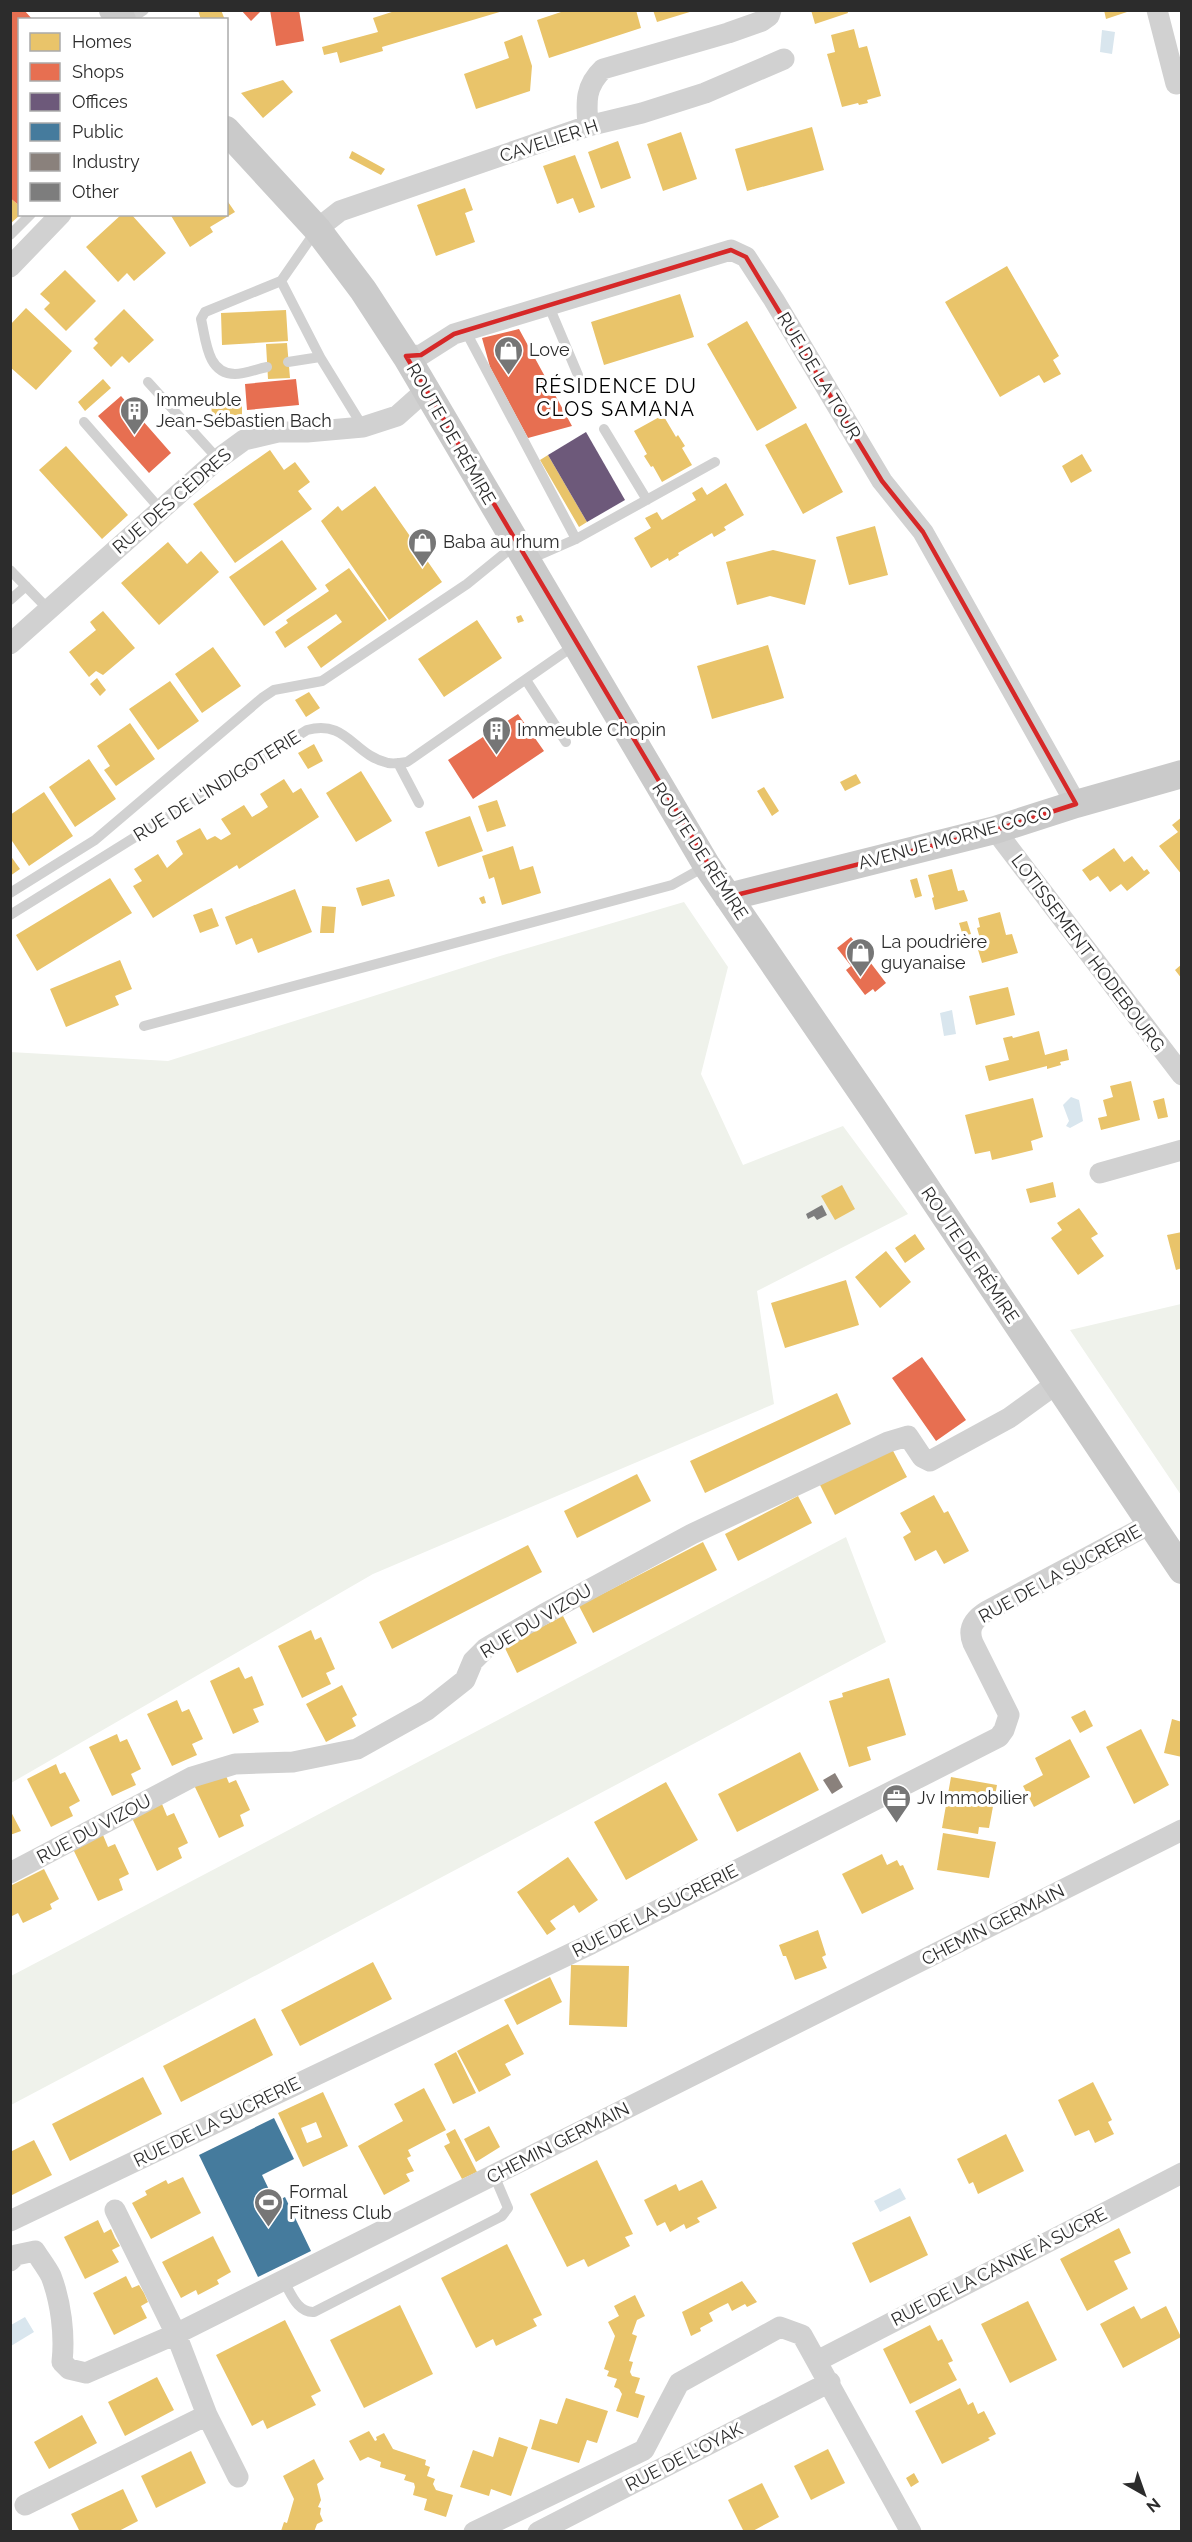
<svg xmlns="http://www.w3.org/2000/svg" width="1192" height="2542" font-family="Raleway,sans-serif">
<rect width="100%" height="100%" fill="#fff"/>
<!-- green -->
<path fill="#eff2eb" d="M684 902 728 967 701 1074 743 1165 843 1126 908 1214 757 1291 774 1404 373 1574 11 1783 10 1052 168 1061 500 956Z
M1181 1304H1182L1181 1495 1070 1330Z
M846 1537 886 1642 11 2105V1976Z"/>
<!-- water -->
<path fill="#d9e6ee" d="M1102 30 1115 32 1112 54 1100 52Z
M952 1010 956 1034 944 1036 940 1013Z
M1071 1097 1079 1100 1083 1121 1070 1128 1066 1126 1069 1121 1063 1105Z
M900 2188 906 2199 880 2212 874 2201Z
M25 2317 34 2332 11 2346V2325Z"/>
<!-- homes -->
<path fill="#e9c46a" fill-rule="evenodd" d="M198 10H221L225 20H201Z
M398 10H502L503 11 382 47 383 51 340 63 337 52 324 55 322 47 378 32 373 18Z
M567 10H636L641 28 549 58 537 20Z
M653 10H692L693 11 657 22Z
M811 10H847L848 13 815 24Z
M1104 10H1130V11L1106 19Z
M854 29 859 48 867 46 881 96 867 100 868 103 859 105 858 103 842 107 827 54 835 52 831 35Z
M522 35 532 66 530 91 476 109 464 74 509 58 504 42Z
M283 80 293 92 263 118 241 93Z
M812 127 824 170 747 191 735 149Z
M681 132 697 179 663 191 647 144Z
M618 141 631 178 601 189 588 152Z
M352 151 385 169 381 175 349 158Z
M575 155 595 207 579 213 573 198 557 204 543 166Z
M465 188 473 210 465 213 475 242 436 256 417 205Z
M10 198 20 206V215L10 224Z
M226 199 235 212 210 227 213 232 190 247 170 214H226Z
M122 214H131L166 253 134 281 127 273 118 282 86 247Z
M1007 266 1059 356 1053 360 1061 374 1044 383 1039 375 1000 397 945 302Z
M65 270 96 301 66 331 44 309 50 303 40 294Z
M680 294 694 337 604 365 591 322Z
M26 308 72 351 36 390 10 367V325Z
M124 309 154 340 129 363 122 356 111 367 93 348 98 343 94 339Z
M286 310 288 341 222 345 221 313Z
M747 321 797 408 757 431 707 344Z
M287 343 290 378 268 379 266 344Z
M103 379 111 388 85 411 78 402Z
M242 401V415L212 416 211 402Z
M663 415 676 437 678 435 685 446 682 448 692 465 662 482 653 466 651 467 644 456 647 454 634 431Z
M806 423 843 492 803 514 765 445Z
M66 446 128 515 102 539 39 470Z
M270 450 284 470 295 462 310 482 298 491 312 509 235 563 193 504Z
M1082 454 1092 471 1071 483 1062 466Z
M548 455 587 522 579 527 540 460Z
M726 483 744 515 724 527 726 530 714 537 712 533 678 553 679 555 669 561 668 558 651 568 634 538 651 528 645 518 657 512 662 520 696 500 692 493 702 487 707 495Z
M375 486 442 582 389 620 321 521 338 506 342 511Z
M875 526 888 575 849 585 836 537Z
M282 540 317 589 264 626 229 577Z
M168 542 187 564 201 551 219 572 159 625 121 583Z
M773 550 816 560 805 605 770 596 737 605 726 562Z
M349 568 387 620 321 668 307 647 342 622 336 614 285 648 275 632 288 623 286 620 329 591 325 585Z
M103 611 135 648 103 675 96 671 89 677 69 652 96 630 90 622Z
M521 615 524 621 518 623 516 617Z
M477 620 502 658 444 697 418 659Z
M768 645 784 698 712 719 697 666Z
M213 647 241 686 202 713 175 674Z
M97 678 106 690 100 696 90 684Z
M170 681 199 721 158 750 129 709Z
M309 692 320 708 306 717 295 700Z
M130 723 155 759 116 786 104 770 110 766 97 746Z
M314 744 323 761 308 769 298 753Z
M89 759 116 799 75 827 49 787Z
M361 771 392 821 356 842 326 793Z
M856 774 861 783 845 791 840 782Z
M284 779 293 793 301 788 319 817 239 869 237 865 153 918 133 886 142 881 134 869 158 854 167 868 183 854 176 841 200 828 207 840 215 836 221 840 231 834 221 819 244 805 252 817 259 813 268 807 260 794Z
M764 787 779 811 772 816 757 791Z
M44 792 73 836 29 866 10 838V815Z
M497 800 506 826 487 832 478 806Z
M470 816 483 851 438 867 425 832Z
M1182 817V875L1159 846 1178 832 1172 825Z
M513 846 520 870 533 866 541 893 502 905 494 877 489 879 482 856Z
M1114 848 1124 862 1132 856 1144 871 1147 869 1150 873 1127 891 1121 884 1110 892 1098 876 1090 881 1082 870Z
M10 855 20 869 10 876Z
M952 869 958 891 964 890 968 901 935 910 932 898 934 897 928 875Z
M110 878 132 913 37 971 16 935Z
M917 878 922 896 915 898 910 880Z
M389 879 395 896 362 906 356 888Z
M295 889 312 932 258 953 252 938 236 945 225 917Z
M484 896 486 903 482 904 479 898Z
M322 906 336 907 334 933H320Z
M212 908 219 926 200 933 193 915Z
M1000 912 1006 935 1012 934 1018 953 982 963 976 943 981 942 977 928 980 927 978 918Z
M967 921 971 934 963 936 959 923Z
M120 960 132 989 115 996 119 1005 66 1027 50 989Z
M1182 964V979L1175 970Z
M1008 987 1015 1015 976 1025 969 996Z
M1039 1031 1045 1055 1067 1049 1069 1060 1060 1062 1061 1065 1047 1069V1066L989 1081 985 1066 1009 1060 1003 1038 1012 1036 1013 1038Z
M1131 1081 1140 1120 1101 1130 1098 1118 1107 1116 1103 1100 1113 1097 1110 1086Z
M1033 1098 1043 1137 1031 1141 1033 1150 992 1160 990 1151 975 1154 965 1115Z
M1164 1098 1168 1117 1158 1119 1153 1101Z
M1053 1182 1056 1197 1030 1203 1026 1189Z
M842 1185 855 1209 835 1220 821 1196Z
M1079 1208 1098 1234 1091 1238 1104 1256 1078 1275 1051 1238 1062 1230 1057 1223Z
M1182 1232V1268L1176 1270 1167 1235Z
M915 1234 925 1249 905 1263 895 1248Z
M886 1251 911 1282 880 1308 855 1277Z
M846 1280 859 1325 785 1348 771 1303Z
M837 1393 851 1424 705 1493 690 1461Z
M891 1447 907 1477 835 1515 820 1485Z
M637 1474 651 1501 577 1538 564 1511Z
M934 1495 944 1513 948 1511 969 1551 944 1564 936 1550 915 1561 903 1537 911 1532 900 1513Z
M798 1496 812 1523 738 1561 725 1534Z
M703 1542 717 1570 593 1633 579 1606Z
M528 1545 542 1572 392 1649 379 1622Z
M563 1616 577 1643 517 1673 504 1646Z
M311 1630 315 1640 321 1637 335 1669 326 1673 331 1684 302 1698 278 1646Z
M239 1667 245 1679 252 1676 264 1705 253 1709 259 1722 233 1734 210 1681Z
M889 1678 906 1735 867 1747 871 1760 849 1767 829 1701 843 1697 842 1693Z
M342 1685 357 1715 352 1718 356 1726 326 1742 306 1704Z
M177 1700 182 1712 189 1709 203 1739 192 1744 197 1755 172 1766 147 1714Z
M1085 1710 1093 1726 1080 1733 1071 1717Z
M1172 1719 1182 1722V1757L1164 1753Z
M1141 1729 1169 1785 1134 1804 1106 1747Z
M117 1734 120 1742 127 1739 141 1769 131 1774 136 1785 112 1796 89 1747Z
M1070 1739 1090 1777 1034 1807 1023 1786 1043 1775 1035 1758Z
M800 1752 819 1790 737 1832 718 1794Z
M56 1764 60 1774 65 1772 80 1801 69 1807 73 1816 51 1827 27 1779Z
M224 1771 229 1783 236 1780 250 1810 240 1815 244 1826 219 1838 194 1785Z
M951 1777 997 1785 989 1828 979 1827 978 1834 942 1828Z
M666 1782 698 1840 626 1880 594 1822Z
M162 1804 167 1816 174 1813 188 1843 178 1848 182 1858 157 1871 132 1818Z
M10 1810 21 1831 10 1835Z
M943 1833 996 1842 989 1878 937 1870Z
M103 1835 108 1847 115 1844 129 1874 119 1879 123 1890 98 1901 73 1849Z
M882 1854 887 1865 897 1860 900 1866 903 1865 914 1889 862 1914 842 1874Z
M568 1857 598 1900 579 1913 574 1905 550 1921 556 1929 547 1935 517 1892Z
M44 1869 59 1899 50 1904 52 1909 23 1923 18 1913 10 1917V1886Z
M818 1930 826 1955 822 1957 827 1968 795 1980 786 1956H783L779 1945Z
M373 1962 392 1999 300 2046 281 2010Z
M571 1965 629 1966 627 2027 569 2025Z
M550 1977 562 2002 517 2025 504 2000Z
M255 2018 273 2055 181 2102 163 2066Z
M508 2024 524 2054 505 2064 511 2075 479 2092 457 2051Z
M456 2052 476 2093 453 2104 434 2064Z
M143 2077 162 2114 70 2161 52 2124Z
M1093 2082 1112 2120 1108 2122 1114 2134 1095 2143 1089 2130 1075 2136 1058 2100Z
M424 2088 446 2130 408 2150 411 2156 407 2158 414 2171 406 2174 410 2181 384 2195 358 2146 403 2121 394 2104Z
M323 2092 348 2146 303 2167 278 2113ZM316 2122 322 2137 307 2143 301 2128Z
M489 2126 500 2147 476 2162 464 2139Z
M455 2129 477 2172 462 2179 444 2146 450 2143 446 2134Z
M1006 2134 1024 2171 978 2194 973 2182 969 2184 957 2159Z
M34 2140 52 2175 10 2196V2152Z
M597 2160 633 2234 625 2237 630 2246 588 2267 584 2259 567 2267 530 2194Z
M183 2177 201 2213 151 2239 132 2203 147 2195 145 2191 166 2180 168 2184Z
M702 2180 717 2208 697 2218 700 2222 686 2229 684 2224 670 2232 665 2222 657 2226 644 2200 676 2184 679 2191Z
M910 2216 928 2255 870 2283 852 2243Z
M98 2220 104 2233 111 2229 115 2238 120 2246 112 2250 119 2262 85 2279 64 2237Z
M1119 2228 1131 2253 1114 2261 1128 2289 1087 2311 1060 2259Z
M213 2236 231 2272 217 2280 219 2284 198 2295 196 2290 181 2298 162 2262Z
M507 2244 542 2315 533 2319 537 2326 496 2346 493 2339 476 2348 441 2278Z
M126 2276 132 2288 139 2285 144 2293 148 2302 141 2306 147 2318 114 2335 93 2293Z
M742 2281 757 2302 747 2307 745 2304 732 2311 728 2303 718 2308 709 2313 713 2321 700 2328 701 2331 691 2336 682 2312Z
M635 2295 645 2316 637 2320 632 2334 637 2336 629 2361 633 2362 630 2372 632 2376 640 2378 635 2393 645 2396 638 2418 616 2411 622 2394 619 2389 614 2387 617 2379 607 2376 609 2371 604 2369 615 2336 608 2322 619 2316 614 2306Z
M1028 2301 1057 2360 1010 2383 981 2324Z
M400 2305 433 2374 364 2408 330 2340Z
M1134 2306 1141 2319 1166 2306 1181 2337 1123 2368 1100 2324Z
M285 2320 321 2391 311 2396 316 2405 267 2429 263 2420 252 2426 216 2355Z
M930 2325 938 2341 942 2339 953 2361 948 2363 957 2380 910 2404 883 2349Z
M157 2377 174 2410 125 2436 108 2402Z
M960 2388 968 2405 973 2402 978 2414 984 2411 996 2434 988 2438 990 2440 942 2464 915 2411Z
M566 2398 608 2411 597 2443 587 2440 579 2463 531 2449 540 2419 557 2424Z
M82 2415 97 2443 49 2469 34 2442Z
M369 2431 375 2441 377 2440 376 2437 384 2433 393 2449 426 2460 425 2465 430 2467 427 2476 435 2479 433 2484 436 2490 453 2495 446 2517 424 2510 427 2499 413 2495 415 2487 414 2483 404 2480 406 2475 380 2467 381 2462 368 2457 360 2461 349 2441Z
M499 2437 528 2447 511 2496 491 2489 489 2496 460 2487 473 2450 493 2457Z
M828 2449 845 2483 811 2500 794 2466Z
M191 2451 206 2483 156 2508 141 2476Z
M314 2459 324 2479 317 2484 321 2500 318 2507 321 2508 320 2514 323 2521 317 2524 314 2532 281 2531 284 2522 287 2523 294 2499 283 2476Z
M914 2473 919 2482 911 2487 906 2478Z
M762 2483 779 2517 751 2532H744L728 2500Z
M123 2489 138 2521 117 2532H80L71 2514Z"/>
<!-- shops -->
<path fill="#e76f51" d="M10 10H24L33 20H20V206L10 198Z
M241 10H262L251 21Z
M270 10H299L304 41 276 46Z
M519 329 572 426 528 438 490 367 482 338Z
M296 379 299 405 247 410 245 384Z
M121 396 171 453 149 473 98 416Z
M518 714 544 751 473 799 448 760Z
M851 937 886 983 875 992 873 989 865 995 846 970 851 966 837 948Z
M922 1357 966 1420 936 1441 892 1378Z"/>
<!-- offices -->
<path fill="#6d597a" d="M586 432 625 500 587 522 548 455Z"/>
<!-- public -->
<path fill="#457b9d" d="M274 2118 294 2159 262 2175 275 2202 285 2197 311 2251 258 2277 199 2155Z"/>
<!-- industry -->
<path fill="#8a817c" d="M835 1773 843 1787 832 1794 823 1780Z"/>
<!-- building -->
<path fill="#7d7d7d" d="M822 1205 827 1215 817 1220 814 1216 808 1219 806 1214Z"/>
<g fill="none" stroke-linecap="round" stroke-linejoin="round">
<!-- lane -->
<path stroke="#d1d1d1" stroke-width="10" d="M129 20 144 10
M10 235 31 214
M281 281 320 357
M548 304 578 375
M465 330 576 539
M288 362 320 357 363 427
M267 367C257 369 245 374 235 374 207 374 206 340 201 319L205 312 281 281 315 232
M148 382 218 459
M84 422 161 510
M604 429 647 500
M528 560 576 539 715 462
M10 570 49 610
M10 600 26 586
M526 680 566 742
M398 763 419 803
M10 893 95 840 262 698 274 690 322 681 467 584 515 545
M10 915 307 730C347 719 353 755 388 763 394 764 401 763 407 762L575 645
M144 1026 672 885 706 866
M283 2280C291 2293 297 2313 314 2312L502 2216 508 2208 494 2175"/>
<!-- street -->
<path stroke="#d1d1d1" stroke-width="21" d="M1157 10 1176 84 1182 82
M588 126C586 102 585 86 603 69L728 33 762 21 769 16 771 10
M317 229 340 211 588 126 642 113 705 93 784 59
M10 267 61 214
M406 356 421 355 454 334 731 250 746 257 774 300 882 481 923 532 1076 804
M10 644 218 459 244 440 278 432H307L363 427 397 416 425 391
M995 830 1182 1075
M1100 1173 1182 1150
M10 1873 192 1777 235 1764 293 1762 357 1749 427 1710 465 1680 473 1661 486 1648 544 1614 692 1534 888 1442 908 1436 922 1457 930 1461 1009 1418 1056 1384
M115 2210 176 2334 207 2415 238 2477
M10 2221 591 1944 999 1737 1004 1730 1009 1715 973 1643C967 1628 974 1619 987 1611L1150 1524
M10 2261 16 2255 35 2251C40 2259 47 2268 51 2276 61 2302 65 2335 62 2362L69 2369 86 2373 176 2334 1182 1830
M817 2361 1182 2173
M25 2505 207 2415
M474 2532 644 2450 679 2383 780 2327 802 2335 911 2532
M538 2532 830 2382"/>
<!-- secondary -->
<path stroke="#cacaca" stroke-width="28" d="M113 10 122 20
M226 130 317 229 363 290 406 356 707 866 874 1110 1182 1570
M728 897 995 830 1076 804 1182 774"/>
</g>
<!-- marked area -->
<path fill="none" stroke="#d62828" stroke-width="4.5" stroke-linejoin="round" d="M731 250 746 257 882 481 923 532 1076 804 995 830 728 897 406 356 421 355 454 334Z"/>
<!-- icons -->
<defs>
<symbol id="shop-pin" viewBox="-11 -11 22 30"><path d="M0 17L-7.5 6A9.5 9.5 0 1 1 7.5 6Z" fill="#767676" stroke="#fff"/><path d="M-5-2.5h2.3a2.7 3.5 0 0 1 5.4 0H5L5.5 6h-11ZM-1.5-2.5h3a1.5 2.3 0 0 0-3 0Z" fill="#fff"/></symbol>
<symbol id="building-pin" viewBox="-11 -11 22 30"><path d="M0 17L-7.5 6A9.5 9.5 0 1 1 7.5 6Z" fill="#767676" stroke="#fff"/><path d="M-4-6H4V6H1V3H-1V6H-4ZM-2.5-4.3h1.7v1.8h-1.7ZM.8-4.3h1.7v1.8H.8ZM-2.5-1h1.7V.8h-1.7ZM.8-1h1.7V.8H.8Z" fill="#fff"/></symbol>
<symbol id="office-pin" viewBox="-11 -11 22 30"><path d="M0 17L-7.5 6A9.5 9.5 0 1 1 7.5 6Z" fill="#767676" stroke="#fff"/><path d="M-6-3h4V-5.5h4V-3h4V5H-6ZM-1-4.5V-3h2v-1.5ZM-6 0V1H6V0Z" fill="#fff"/></symbol>
<symbol id="stadium-pin" viewBox="-11 -11 22 30"><path d="M0 17L-7.5 6A9.5 9.5 0 1 1 7.5 6Z" fill="#767676" stroke="#fff"/><path d="M0-5a6.5 5 0 1 0 0 10a6.5 5 0 1 0 0-10ZM-3.5-1.8h7v3.6h-7Z" fill="#fff"/></symbol>
</defs>
<g fill-rule="evenodd">
<use href="#shop-pin" x="492" y="334" width="33" height="45"/>
<use href="#building-pin" x="118" y="394" width="33" height="45"/>
<use href="#shop-pin" x="406" y="526" width="33" height="45"/>
<use href="#building-pin" x="480" y="714" width="33" height="45"/>
<use href="#shop-pin" x="844" y="936" width="33" height="45"/>
<use href="#office-pin" x="880" y="1782" width="33" height="45"/>
<use href="#stadium-pin" x="252" y="2186" width="33" height="45"/>
</g>
<g text-anchor="middle" stroke-width="6" stroke-linejoin="round" paint-order="stroke">
<!-- street labels -->
<g font-size="18" fill="#2c2c2c" stroke="#fff">
<text transform="translate(549 141) rotate(-18)" y="6">CAVELIER H</text>
<text transform="translate(819 376) rotate(59)" y="6">RUE DE LA TOUR</text>
<text transform="translate(451 434) rotate(60)" y="6">ROUTE DE RÉMIRE</text>
<text transform="translate(172 501) rotate(-41)" y="6">RUE DES CÈDRES</text>
<text transform="translate(217 786) rotate(-32)" y="6">RUE DE L'INDIGOTERIE</text>
<text transform="translate(955 838) rotate(-15)" y="6">AVENUE MORNE COCO</text>
<text transform="translate(700 851) rotate(57)" y="6">ROUTE DE RÉMIRE</text>
<text transform="translate(1088 953) rotate(53)" y="6">LOTISSEMENT HODEBOURG</text>
<text transform="translate(970 1255) rotate(56)" y="6">ROUTE DE RÉMIRE</text>
<text transform="translate(1060 1574) rotate(-29)" y="6">RUE DE LA SUCRERIE</text>
<text transform="translate(536 1621) rotate(-31)" y="6">RUE DU VIZOU</text>
<text transform="translate(94 1829) rotate(-28)" y="6">RUE DU VIZOU</text>
<text transform="translate(655 1911) rotate(-27)" y="6">RUE DE LA SUCRERIE</text>
<text transform="translate(993 1925) rotate(-27)" y="6">CHEMIN GERMAIN</text>
<text transform="translate(217 2122) rotate(-26)" y="6">RUE DE LA SUCRERIE</text>
<text transform="translate(558 2143) rotate(-27)" y="6">CHEMIN GERMAIN</text>
<text transform="translate(999 2267) rotate(-27)" y="6">RUE DE LA CANNE À SUCRE</text>
<text transform="translate(684 2457) rotate(-27)" y="6">RUE DE L'OYAK</text>
</g>
<!-- poi labels -->
<g font-size="18" fill="#2c2c2c" stroke="#fff" text-anchor="start">
<text x="529" y="356">Love</text>
<text x="156" y="406">Immeuble<tspan x="156" dy="21">Jean-Sébastien Bach</tspan></text>
<text x="443" y="548">Baba au rhum</text>
<text x="517" y="736">Immeuble Chopin</text>
<text x="881" y="948">La poudrière<tspan x="881" dy="21">guyanaise</tspan></text>
<text x="917" y="1804">Jv Immobilier</text>
<text x="289" y="2198">Formal<tspan x="289" dy="21">Fitness Club</tspan></text>
</g>
<!-- neighbourhood labels -->
<g font-size="20" letter-spacing="1.5" fill="#000" stroke="#fff">
<text x="616" y="393">RÉSIDENCE DU<tspan x="616" dy="23">CLOS SAMANA</tspan></text>
</g>
</g>
<!-- border -->
<rect width="1192" height="2542" fill="none" stroke="#2c2c2c" stroke-width="24"/>
<!-- legend -->
<rect x="18" y="18" width="210" height="198" fill="#ffffff" stroke="#ababab" stroke-width="1.5"/>
<rect x="30" y="33" width="30" height="18" fill="#e9c46a" stroke="#ababab" stroke-width="1.5"/>
<text x="72" y="48" font-size="18" fill="#2c2c2c">Homes</text>
<rect x="30" y="63" width="30" height="18" fill="#e76f51" stroke="#ababab" stroke-width="1.5"/>
<text x="72" y="78" font-size="18" fill="#2c2c2c">Shops</text>
<rect x="30" y="93" width="30" height="18" fill="#6d597a" stroke="#ababab" stroke-width="1.5"/>
<text x="72" y="108" font-size="18" fill="#2c2c2c">Offices</text>
<rect x="30" y="123" width="30" height="18" fill="#457b9d" stroke="#ababab" stroke-width="1.5"/>
<text x="72" y="138" font-size="18" fill="#2c2c2c">Public</text>
<rect x="30" y="153" width="30" height="18" fill="#8a817c" stroke="#ababab" stroke-width="1.5"/>
<text x="72" y="168" font-size="18" fill="#2c2c2c">Industry</text>
<rect x="30" y="183" width="30" height="18" fill="#7d7d7d" stroke="#ababab" stroke-width="1.5"/>
<text x="72" y="198" font-size="18" fill="#2c2c2c">Other</text>
<!-- north arrow -->
<g transform="translate(1144 2494) rotate(140)" stroke="#ffffff" stroke-width="4.5" paint-order="stroke">
<path d="M0-4.5L10 22L0 15L-10 22Z" fill="#2c2c2c"/>
<text y="-9" font-size="16" font-weight="bold" text-anchor="middle" fill="#2c2c2c">N</text>
</g>
</svg>
